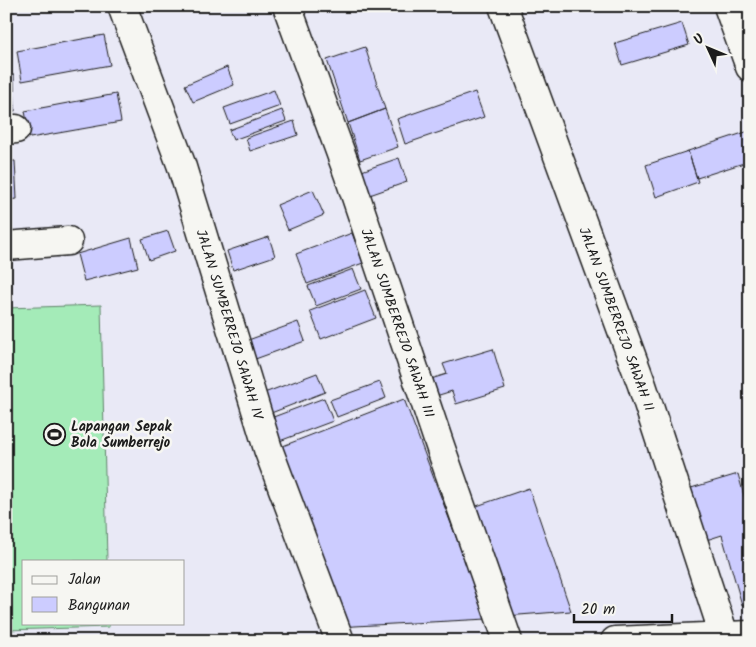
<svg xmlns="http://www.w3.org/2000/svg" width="756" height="647" font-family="Kalam,sans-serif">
<rect width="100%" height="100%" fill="#e9e9f6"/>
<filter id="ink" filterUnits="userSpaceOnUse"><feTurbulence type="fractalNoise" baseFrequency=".02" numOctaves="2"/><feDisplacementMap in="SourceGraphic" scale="10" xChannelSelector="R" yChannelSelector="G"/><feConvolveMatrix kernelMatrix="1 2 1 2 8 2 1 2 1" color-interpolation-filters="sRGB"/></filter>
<g filter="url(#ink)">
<!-- pitch -->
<path fill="#a4ebb8" stroke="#60846a" d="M101 305 107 561H24V623H109V627L6 630V308Z"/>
<!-- building -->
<path fill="#ccf" stroke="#1c1c1c" d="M742 6H750V18L747 19Z
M682 23 689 45 622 65 615 43Z
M104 35 110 65 22 81 17 51Z
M365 47 385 109 348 123 327 60Z
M227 67 234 85 193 102 185 85Z
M6 75H14L15 111H6Z
M274 90 280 106 230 124 224 108Z
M475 92 484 117 405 144 397 119Z
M116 94 121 122 30 138 25 111Z
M385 109 398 147 360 160 348 123Z
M282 110 286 121 233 140 229 130Z
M294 121 298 135 250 151 246 138Z
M749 131 750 161 697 178 688 151Z
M688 151 698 182 656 197 646 165Z
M399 158 407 182 361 198 353 174Z
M6 161H15L17 199 6 200Z
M313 190 324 215 288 230 277 205Z
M168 231 175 251 149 260 142 239Z
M352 233 363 263 307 284 296 254Z
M269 237 275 256 233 270 227 251Z
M131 238 138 267 84 281 77 254Z
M353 269 361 289 316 306 308 286Z
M365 290 376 318 321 339 310 311Z
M298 322 305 341 247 362 240 343Z
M493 349 505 389 456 404 452 391 436 396 431 379 447 374 443 364Z
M317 373 325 392 266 415 259 395Z
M380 382 386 398 337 417 330 400Z
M324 398 333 421 277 442 268 419Z
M404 399 487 619 336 627 270 451Z
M738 474 745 499 750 498V603L742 605 722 535 697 543 681 491Z
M529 488 571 611 506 616 468 509Z"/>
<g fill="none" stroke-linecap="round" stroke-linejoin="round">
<defs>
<path id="street" d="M122 6 181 164 268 449 340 641
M287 6 349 176 439 443 508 641
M503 6 642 385 724 635
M728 6 750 67
M6 130 16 129
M6 246 68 241
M615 641 750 635"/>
</defs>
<!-- street casing -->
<use href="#street" stroke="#1c1c1c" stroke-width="31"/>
<!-- street -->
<use href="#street" stroke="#f6f6f2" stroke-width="28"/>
</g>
</g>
<!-- icons -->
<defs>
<symbol id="stadium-ring" viewBox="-11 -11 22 22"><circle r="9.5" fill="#f6f6f2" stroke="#1c1c1c" stroke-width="1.5"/><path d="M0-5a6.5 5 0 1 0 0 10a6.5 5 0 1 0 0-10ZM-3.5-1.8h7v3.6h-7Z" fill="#1c1c1c"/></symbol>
</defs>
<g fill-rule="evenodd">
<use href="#stadium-ring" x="42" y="422" width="25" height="25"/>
</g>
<g text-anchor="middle" stroke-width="5" stroke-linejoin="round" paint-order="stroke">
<!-- street labels -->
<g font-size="14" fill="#1c1c1c" stroke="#f6f6f2">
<text transform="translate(617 319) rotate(70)" y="5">JALAN SUMBERREJO SAWAH II</text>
<text transform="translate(398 323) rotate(71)" y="5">JALAN SUMBERREJO SAWAH III</text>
<text transform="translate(230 324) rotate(73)" y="5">JALAN SUMBERREJO SAWAH IV</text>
</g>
<!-- poi labels -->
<g font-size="14" font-weight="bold" fill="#1c1c1c" stroke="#f6f6f2" text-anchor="start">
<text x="71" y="431">Lapangan Sepak<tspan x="71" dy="16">Bola Sumberrejo</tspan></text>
</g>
</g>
<!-- margin -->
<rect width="756" height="647" fill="none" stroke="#f6f6f2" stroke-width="25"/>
<rect x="12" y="12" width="731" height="622" fill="none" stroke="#1c1c1c" stroke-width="2" filter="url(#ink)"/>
<!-- legend -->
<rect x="22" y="560" width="162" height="65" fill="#f6f6f2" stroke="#9f9f9c"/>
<rect x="32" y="576" width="25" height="8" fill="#f6f6f2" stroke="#9f9f9c"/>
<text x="68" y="584" font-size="15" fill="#1c1c1c">Jalan</text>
<rect x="32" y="597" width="25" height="15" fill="#ccccff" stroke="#9f9f9c"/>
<text x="68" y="610" font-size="15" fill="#1c1c1c">Bangunan</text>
<!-- north arrow -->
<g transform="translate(708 48) rotate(314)" stroke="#f6f6f2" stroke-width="4" paint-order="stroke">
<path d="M0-4L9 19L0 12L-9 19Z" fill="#1c1c1c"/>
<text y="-8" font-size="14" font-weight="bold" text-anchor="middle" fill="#1c1c1c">U</text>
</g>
<!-- scale -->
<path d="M574 614v8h98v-8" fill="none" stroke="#1c1c1c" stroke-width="2.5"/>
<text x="581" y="614" font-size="15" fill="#1c1c1c" stroke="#f6f6f2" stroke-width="4" paint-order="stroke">20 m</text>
</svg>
